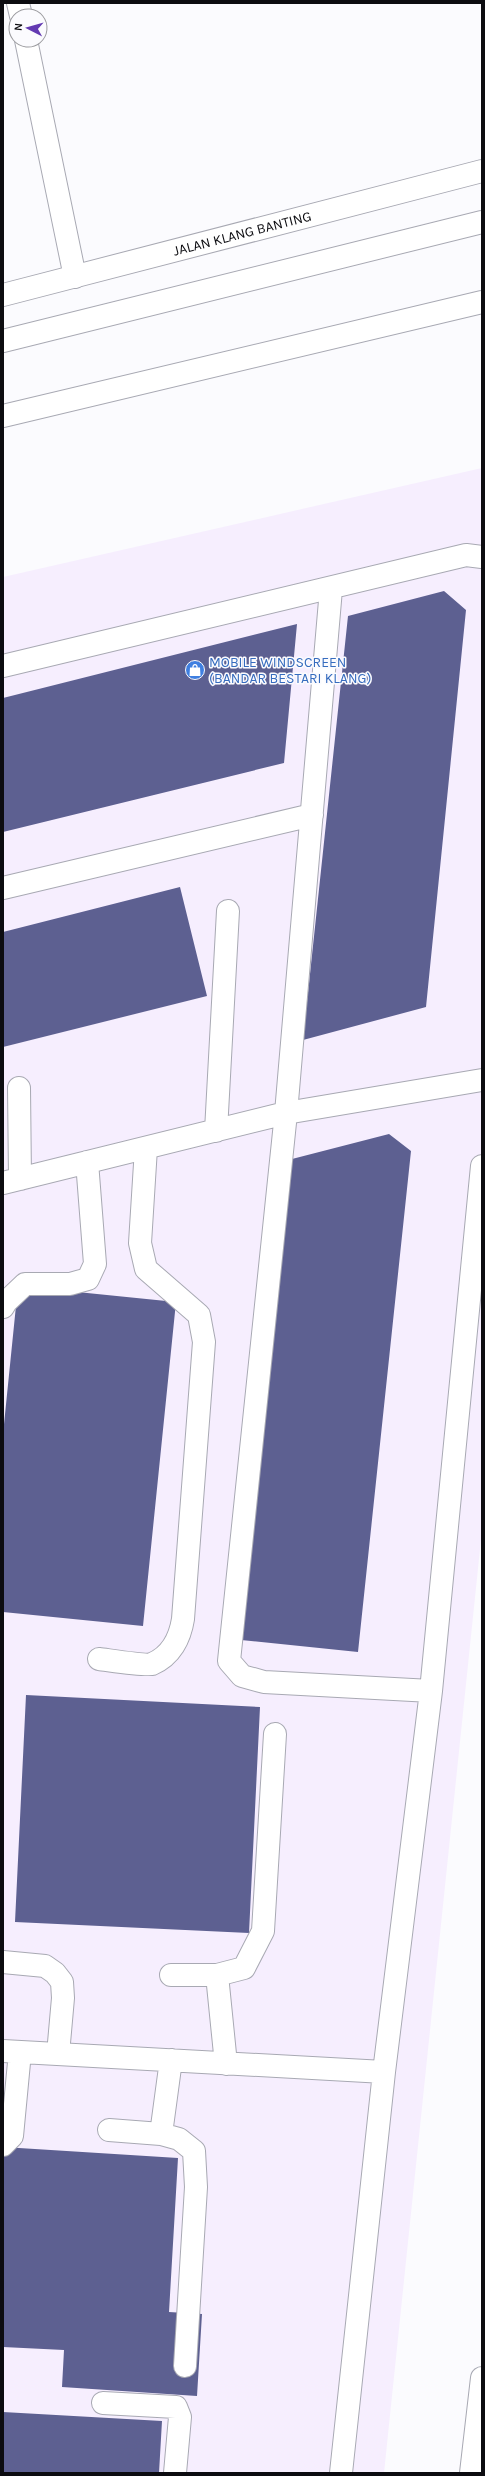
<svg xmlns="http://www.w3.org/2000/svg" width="485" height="2476" font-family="Karla,sans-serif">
<rect width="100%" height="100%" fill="#fbfbfe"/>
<!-- industrial -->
<path fill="#f6eefe" d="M482 468V1530L384 2473H3V577Z"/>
<!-- building -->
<path fill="#5d6091" d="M444 591 466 610 426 1007 303 1040 348 616Z
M297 624 284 763 3 832V698Z
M180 887 207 996 3 1047V932Z
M389 1134 411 1151 358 1652 241 1640 292 1159Z
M18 1286 176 1302 143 1626 3 1612V1434Z
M26 1695 260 1707 249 1933 15 1922Z
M3 2147 178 2158 169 2312 202 2314 197 2396 62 2387 64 2350 3 2347Z
M3 2412 162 2421 159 2473H3Z"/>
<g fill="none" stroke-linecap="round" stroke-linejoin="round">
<defs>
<path id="minor" d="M18 3 21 16
M26 40 75 277
M331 589 286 1113 229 1661 242 1676 264 1682 431 1691
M3 666 466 555 482 557
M3 888 312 815
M19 1088 20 1179
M216 1131 228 911
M3 1183 286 1113 482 1080
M3 1307 6 1302 25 1284H70L88 1279 95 1264 87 1162
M99 1659C108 1660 146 1666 152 1664 171 1656 180 1638 183 1619L204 1342 199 1315 146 1269 140 1243 146 1148
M3 1962 45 1966 55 1973 62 1982 63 1998 58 2054
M171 1975H217L226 2064
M217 1975 244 1968 263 1931 275 1734
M3 2051 384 2072
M171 2060 161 2134 179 2139 194 2151 196 2187 185 2366
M109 2130 161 2134
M3 2145 12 2136 20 2052
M103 2403 176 2407 180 2417 175 2473
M341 2473 384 2072 431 1691 482 1166
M471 2473 482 2378"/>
<g id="highway">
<path id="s1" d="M3 295 482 171"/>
<path d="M3 341 482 222"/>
<path d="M3 416 482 302"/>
</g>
</defs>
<!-- minor casing -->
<use href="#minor" stroke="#a8a9b3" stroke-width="24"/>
<!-- highway casing -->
<use href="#highway" stroke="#a8a9b3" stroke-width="24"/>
<!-- minor -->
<use href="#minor" stroke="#fff" stroke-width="22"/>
<!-- highway -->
<use href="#highway" stroke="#fff" stroke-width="22"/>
</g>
<!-- icons -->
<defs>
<symbol id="shop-disc" viewBox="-11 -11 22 22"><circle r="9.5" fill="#3f7fe0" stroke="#fbfbfe"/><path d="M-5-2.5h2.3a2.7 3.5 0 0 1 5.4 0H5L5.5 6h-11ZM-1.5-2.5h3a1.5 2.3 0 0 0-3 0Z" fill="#fff"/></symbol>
</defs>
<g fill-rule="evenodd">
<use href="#shop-disc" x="184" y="659" width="22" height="22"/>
</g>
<g text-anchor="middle" stroke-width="3" stroke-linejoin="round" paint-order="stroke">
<!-- street labels -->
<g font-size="14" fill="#0c0c10" stroke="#fbfbfe">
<text dy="5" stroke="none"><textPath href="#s1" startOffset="247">JALAN KLANG BANTING</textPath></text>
</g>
<!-- shop labels -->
<g font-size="14" fill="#366cbe" stroke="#fbfbfe" text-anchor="start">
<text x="209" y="667">MOBILE WINDSCREEN<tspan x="209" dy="16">(BANDAR BESTARI KLANG)</tspan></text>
</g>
</g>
<!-- border -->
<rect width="485" height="2476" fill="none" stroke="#0c0c10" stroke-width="8"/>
<!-- north arrow -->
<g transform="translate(28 28) rotate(276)"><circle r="19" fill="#fbfbfe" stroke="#9b9b9f"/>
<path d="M0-3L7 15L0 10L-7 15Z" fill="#633ab2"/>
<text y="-6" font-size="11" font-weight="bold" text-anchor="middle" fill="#0c0c10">N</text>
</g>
</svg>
